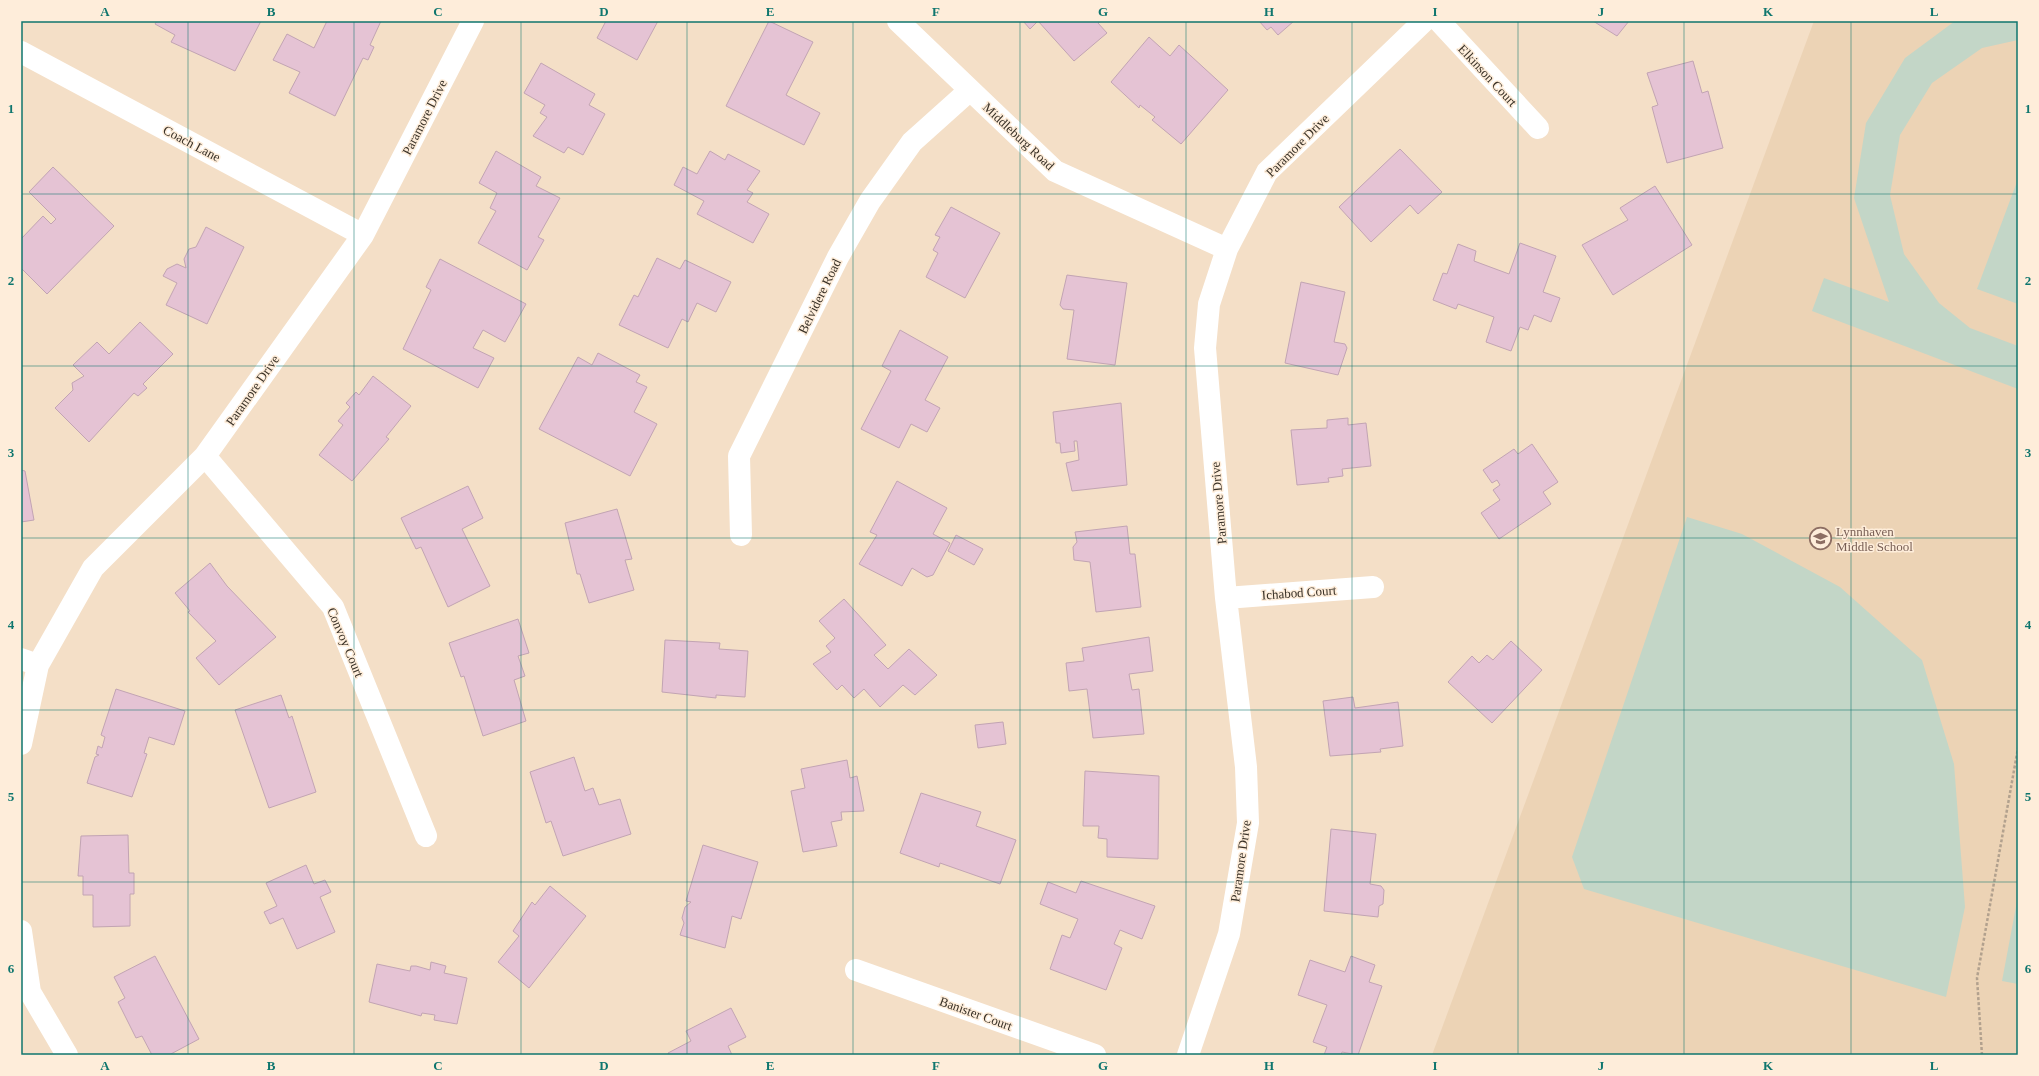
<svg xmlns="http://www.w3.org/2000/svg" width="2039" height="1076" font-family="'Times New Roman',serif">
<rect width="100%" height="100%" fill="#f4dfc7"/>
<!-- built -->
<path fill="#ecd3b5" d="M1814 21H2018V1055H1432Z"/>
<!-- green -->
<path fill="#c3d6c7" d="M1955 21H2018V40L1982 48 1932 83 1900 135 1890 195 1904 254 1939 303 1970 328 2018 346V389L1812 311 1824 278 1889 302 1854 198 1866 123 1905 58Z
M2018 179V304L1977 289Z
M1687 517 1742 534 1840 587 1922 660 1954 764 1965 907 1946 997 1584 889 1572 857Z
M2018 896V984L2002 981Z"/>
<!-- building -->
<path fill="#e5c3d4" stroke="#c2a4b3" d="M157 21H261L235 71 171 42 175 35 155 24Z
M327 21H381L370 45 374 47 368 60 363 58 335 116 289 93 300 72 273 60 287 34 314 48Z
M606 21H658L637 60 597 38Z
M769 21 813 42 786 95 820 113 804 145 726 106Z
M1023 21H1101L1098 23 1107 33 1074 61 1038 21 1030 29Z
M1259 21H1294L1278 35 1271 27 1267 30Z
M1593 21H1629L1617 36Z
M1149 37 1170 56 1179 45 1228 90 1181 144 1152 120 1155 117 1140 105 1139 108 1111 82Z
M1693 61 1702 93 1708 91 1723 148 1667 163 1652 107 1658 105 1647 73Z
M541 63 595 94 589 105 605 114 583 155 568 147 564 153 533 136 547 117 540 113 545 105 524 93Z
M1400 149 1442 192 1418 214 1410 205 1371 242 1339 207Z
M496 151 541 177 536 186 560 198 538 237 544 240 527 270 478 243 496 211 490 208 497 193 479 183Z
M710 151 725 160 728 154 760 171 747 190 753 193 747 202 769 214 753 243 697 214 704 201 674 185 683 167 697 174Z
M53 167 114 226 47 294 21 268V239L43 216 51 224 56 219 29 192Z
M1655 186 1692 245 1613 295 1582 245 1628 220 1620 208Z
M951 207 1000 233 965 298 926 277 938 253 933 250 940 237 935 235Z
M206 227 244 247 207 324 166 305 177 283 163 276 167 269 177 264 186 268 184 259 189 249 196 247Z
M1520 243 1556 256 1543 292 1560 298 1551 322 1534 315 1528 330 1520 327 1511 351 1486 342 1494 317 1458 304 1456 309 1433 300 1443 273 1447 274 1458 244 1476 251 1474 261 1509 274Z
M657 258 680 269 685 260 731 282 716 312 697 303 688 322 682 319 668 348 619 325 634 295 638 297Z
M440 259 526 304 505 342 483 330 473 348 494 358 478 388 403 349 431 290 426 287Z
M1067 275 1127 283 1115 365 1067 359 1074 310 1063 309 1060 305Z
M1301 282 1345 292 1334 342 1345 344 1347 348 1338 375 1285 363Z
M140 322 173 354 143 384 147 388 138 396 134 393 89 442 55 408 73 390 72 383 84 376 73 365 97 342 109 354Z
M900 330 948 357 925 400 940 408 927 432 911 424 899 448 861 429 891 371 882 366Z
M598 353 640 375 636 382 647 387 634 412 657 424 630 476 539 429 578 357 592 365Z
M373 376 411 406 386 437 389 439 352 481 319 455 343 425 338 421 350 407 346 403 356 392 359 395Z
M1121 403 1127 485 1072 491 1066 463 1079 460 1077 441H1074L1075 451 1061 453 1060 443H1056L1053 412Z
M1348 418V425L1366 423 1371 466 1342 469 1343 476 1328 478 1329 482 1297 485 1291 430 1327 428V420Z
M1532 444 1558 482 1543 492 1551 504 1499 539 1481 513 1500 500 1493 490 1500 485 1497 480 1492 483 1483 470 1514 449 1518 454Z
M21 470 25 471 34 520 21 522Z
M897 481 947 508 933 534 950 543 933 575 927 577 912 568 902 586 859 564 877 535 870 532Z
M468 486 483 518 462 529 490 586 448 607 421 547 416 549 401 518Z
M617 509 632 559 625 560 634 590 589 603 580 574H577L565 523Z
M1127 526 1130 554H1135L1141 607 1096 612 1090 562 1074 560 1073 547 1077 542 1075 532Z
M956 535 983 549 974 565 948 551Z
M210 563 227 586 276 637 219 685 196 658 216 641 188 612 190 611 175 593Z
M844 599 886 645 874 655 888 669 909 649 937 675 915 695 903 685 880 707 864 689 854 698 842 685 837 690 813 664 831 652 826 646 835 638 819 621Z
M518 619 529 653 518 656 525 676 514 680 526 721 483 736 464 676 461 677 449 643Z
M1149 637 1153 671 1129 674 1132 690 1139 689 1144 734 1093 738 1087 689 1069 691 1066 663 1084 661 1082 648Z
M665 640 720 643 719 649 748 651 745 697 716 695V698L662 692Z
M1511 641 1542 670 1492 723 1448 682 1472 656 1479 663 1487 655 1493 660Z
M116 689 185 711 174 745 149 737 144 753 147 754 132 797 87 783 95 757 99 755 96 754 98 746 102 748 105 737 101 735Z
M281 695 289 718 292 716 316 792 269 808 235 710Z
M1353 697 1355 708 1398 702 1403 746 1380 749 1381 752 1330 756 1323 701Z
M1003 722 1006 744 978 748 975 725Z
M574 757 585 791 593 788 599 805 620 799 631 834 563 856 551 821 546 823 530 772Z
M847 760 850 778 857 776 864 811 841 812 842 820 831 822 837 846 803 852 791 791 805 788 801 769Z
M1085 771 1159 776 1158 859 1107 857V839L1098 838 1099 826H1083Z
M921 793 981 812 976 826 1016 840 1000 884 940 863 939 867 900 853Z
M1331 829 1376 834 1370 884 1381 886 1384 890 1383 904 1379 906 1378 917 1324 911Z
M128 835 129 873H134V894H130V926L93 927V895H83V876H78L81 836Z
M703 845 758 862 741 919 732 916 725 948 680 935 684 923 682 918 685 907 691 902 686 901Z
M306 865 314 884 325 880 331 892 320 897 335 932 297 949 283 918 270 924 264 912 277 906 266 883Z
M1081 881 1155 906 1142 939 1120 930 1114 944 1122 948 1106 990 1050 969 1062 935 1070 938 1078 919 1040 904 1048 882 1076 893Z
M550 886 586 916 529 988 498 962 519 936 513 931 532 902 535 905Z
M155 956 199 1039 169 1055H152L142 1036 136 1038 118 1002 125 998 114 977Z
M1351 956 1375 965 1369 982 1382 986 1358 1055 1342 1052 1341 1055H1324L1327 1047 1313 1042 1327 1005 1298 995 1310 960 1345 972Z
M431 962 446 966 444 973 467 978 457 1024 434 1020 435 1015 422 1013 421 1016 369 1002 377 964 410 971 411 966H416L430 970Z
M731 1008 746 1037 728 1046 732 1055H669L668 1053 691 1041 686 1031Z"/>
<g fill="none" stroke-linecap="round" stroke-linejoin="round">
<!-- path -->
<path stroke="#b2a18e" stroke-width="2.5" stroke-dasharray="3 2" stroke-linecap="butt" d="M1982 1055 1977 978 2018 748"/>
<!-- minor -->
<path stroke="#fff" stroke-width="22" d="M898 21 1055 171 1227 249
M1439 21 1538 128
M21 52 363 235
M205 456 333 607 426 836
M741 535 739 456 838 257 870 201 912 142 970 90
M1226 598 1373 587
M21 659 38 665
M21 744 38 665 93 568 205 456 363 235 473 21
M21 931 30 992 67 1055
M856 970 1095 1055
M1188 1055 1229 934 1248 823 1246 767 1226 598 1205 348 1209 304 1227 249 1267 172 1424 21"/>
</g>
<!-- grid -->
<path fill="none" stroke="#0f766e" stroke-width="1" stroke-opacity="0.55" d="M188 21V1055M354 21V1055M521 21V1055M687 21V1055M853 21V1055M1020 21V1055M1186 21V1055M1352 21V1055M1518 21V1055M1684 21V1055M1851 21V1055M21 194H2018M21 366H2018M21 538H2018M21 710H2018M21 882H2018"/>
<!-- icons -->
<defs>
<symbol id="school-ring" viewBox="-11 -11 22 22"><circle r="9.5" fill="#feedda" stroke="#8d6e63" stroke-width="1.5"/><path d="M0-5L7-2L0 1L-7-2ZM-4 1L0 2.5L4 1V4Q0 6-4 4Z" fill="#8d6e63"/></symbol>
</defs>
<g fill-rule="evenodd">
<use href="#school-ring" x="1808" y="526" width="25" height="25"/>
</g>
<g text-anchor="middle" stroke-width="3" stroke-linejoin="round" paint-order="stroke">
<!-- street labels -->
<g font-size="13" fill="#393127" stroke="#feedda">
<text transform="translate(1488 75) rotate(47)" y="5">Elkinson Court</text>
<text transform="translate(424 117) rotate(-63)" y="5">Paramore Drive</text>
<text transform="translate(1019 136) rotate(43)" y="5">Middleburg Road</text>
<text transform="translate(192 143) rotate(28)" y="5">Coach Lane</text>
<text transform="translate(1297 145) rotate(-45)" y="5">Paramore Drive</text>
<text transform="translate(819 296) rotate(-64)" y="5">Belvidere Road</text>
<text transform="translate(252 390) rotate(-55)" y="5">Paramore Drive</text>
<text transform="translate(1218 503) rotate(-95)" y="5">Paramore Drive</text>
<text transform="translate(1299 592) rotate(-4)" y="5">Ichabod Court</text>
<text transform="translate(346 642) rotate(67)" y="5">Convoy Court</text>
<text transform="translate(1240 861) rotate(-82)" y="5">Paramore Drive</text>
<text transform="translate(976 1013) rotate(20)" y="5">Banister Court</text>
</g>
<!-- education labels -->
<g font-size="13" fill="#785e54" stroke="#feedda" text-anchor="start">
<text x="1836" y="536">Lynnhaven<tspan x="1836" dy="15">Middle School</tspan></text>
</g>
</g>
<!-- border -->
<rect width="2039" height="1076" fill="none" stroke="#feedda" stroke-width="44"/>
<rect x="22" y="22" width="1995" height="1032" fill="none" stroke="#0f766e" stroke-width="1.5"/>
<g font-size="13" text-anchor="middle" font-weight="bold" fill="#0f766e">
<text x="105" y="16">A</text>
<text x="271" y="16">B</text>
<text x="438" y="16">C</text>
<text x="604" y="16">D</text>
<text x="770" y="16">E</text>
<text x="936" y="16">F</text>
<text x="1103" y="16">G</text>
<text x="1269" y="16">H</text>
<text x="1435" y="16">I</text>
<text x="1601" y="16">J</text>
<text x="1768" y="16">K</text>
<text x="1934" y="16">L</text>
<text x="11" y="113">1</text>
<text x="2028" y="113">1</text>
<text x="11" y="285">2</text>
<text x="2028" y="285">2</text>
<text x="11" y="457">3</text>
<text x="2028" y="457">3</text>
<text x="11" y="629">4</text>
<text x="2028" y="629">4</text>
<text x="11" y="801">5</text>
<text x="2028" y="801">5</text>
<text x="11" y="973">6</text>
<text x="2028" y="973">6</text>
<text x="105" y="1070">A</text>
<text x="271" y="1070">B</text>
<text x="438" y="1070">C</text>
<text x="604" y="1070">D</text>
<text x="770" y="1070">E</text>
<text x="936" y="1070">F</text>
<text x="1103" y="1070">G</text>
<text x="1269" y="1070">H</text>
<text x="1435" y="1070">I</text>
<text x="1601" y="1070">J</text>
<text x="1768" y="1070">K</text>
<text x="1934" y="1070">L</text>
</g>
</svg>
